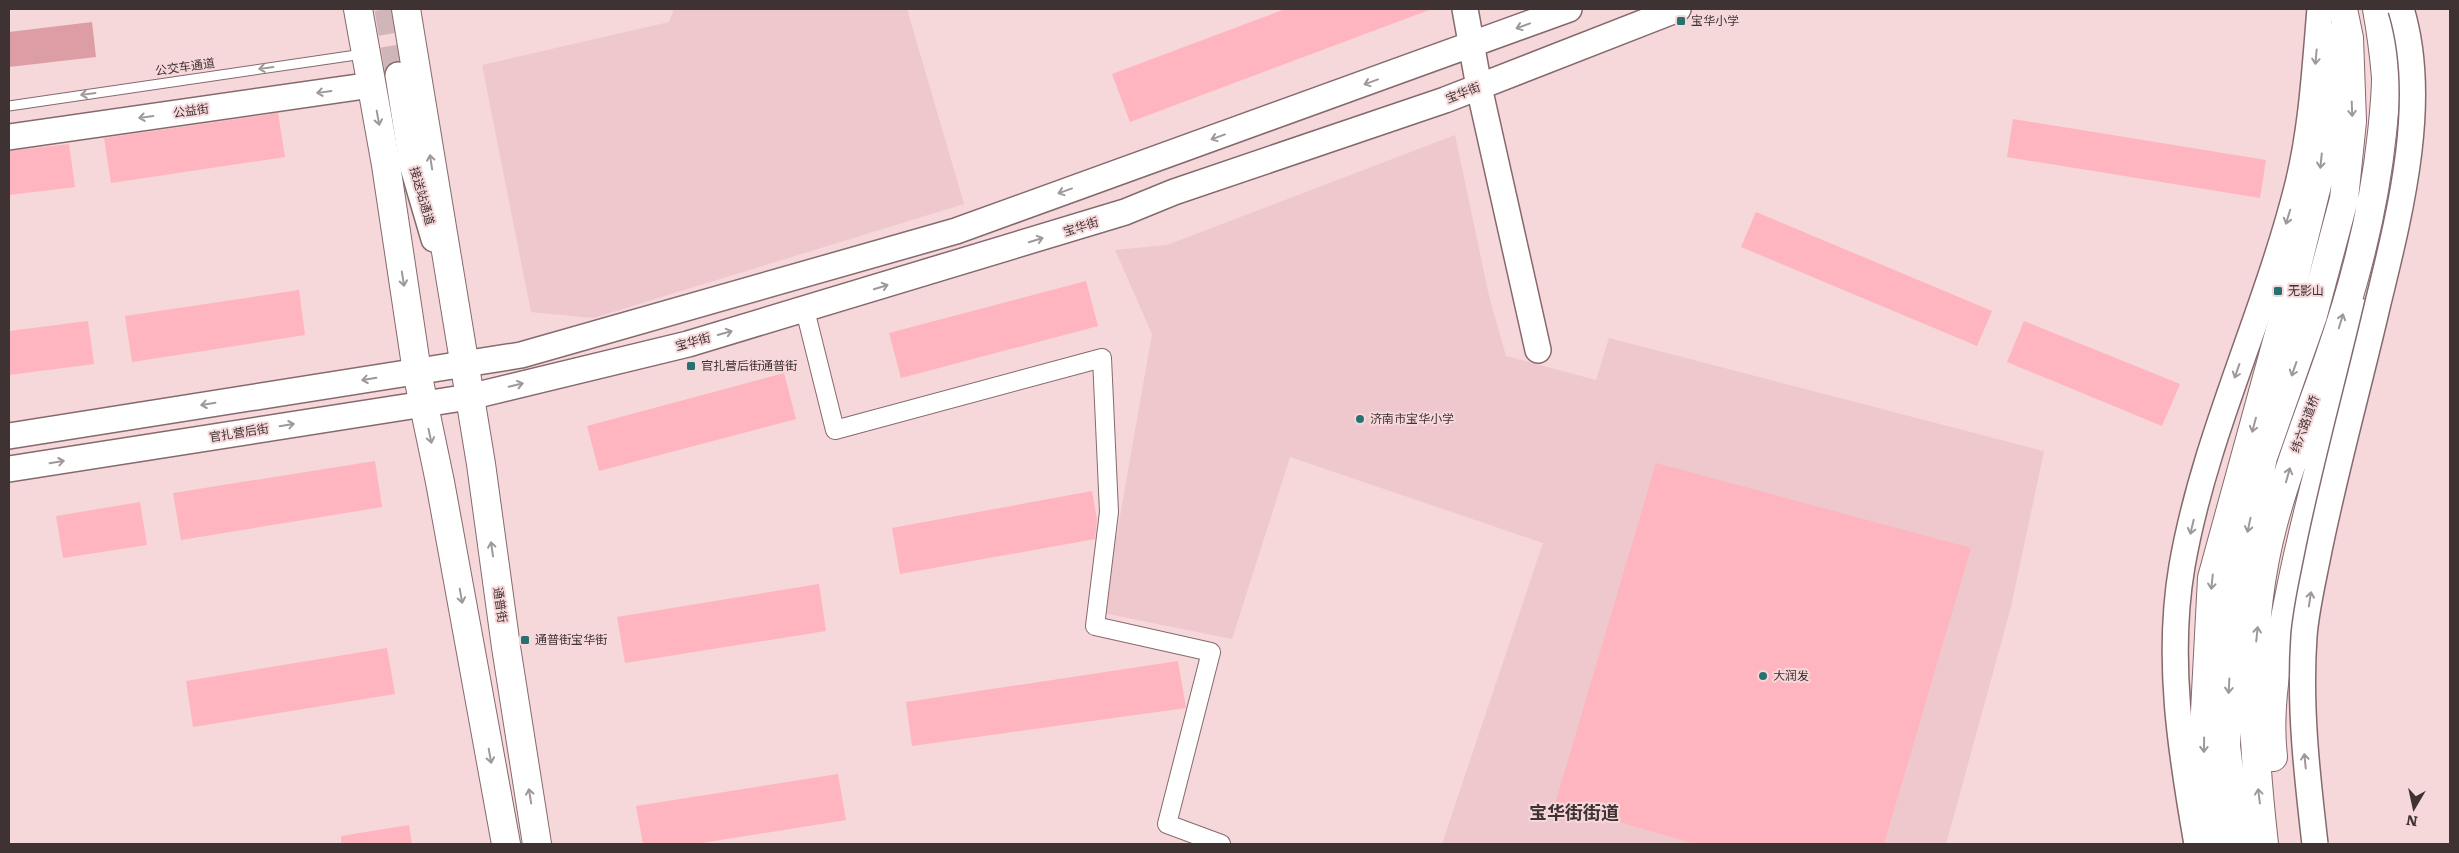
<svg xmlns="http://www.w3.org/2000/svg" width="2459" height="853" font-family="Literata,'Noto Sans SC',serif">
<rect width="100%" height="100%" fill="#f6d7da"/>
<!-- built -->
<path fill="#eec8cd" d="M674 9H907L964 204 593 318 531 312 482 65 669 22Z
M1455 135 1489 296 1506 356 1596 380 1609 338 2044 451 2011 607 1946 844H1442L1543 543 1290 457 1232 639 1103 613 1152 334 1115 250 1167 245Z"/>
<!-- green -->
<path fill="#dd9da5" d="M92 22 96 57 9 67V32Z"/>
<!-- building -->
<path fill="#feb5bf" d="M1285 9 1429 10 1130 122 1112 74Z
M278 113 285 157 111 183 104 138Z
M2013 119 2266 160 2260 198 2007 157Z
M69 144 75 187 9 195V151Z
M1756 212 1992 311 1977 346 1741 247Z
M1086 281 1098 326 901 378 889 333Z
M299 290 305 335 132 362 125 316Z
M88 321 94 364 9 375V331Z
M2024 321 2180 384 2162 426 2007 362Z
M784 373 796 419 599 471 587 426Z
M375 461 382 507 181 540 173 493Z
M1656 463 1971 548 1884 844H1696L1555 804Z
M1092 491 1097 519 1095 539 900 574 892 528Z
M140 502 147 545 63 558 56 516Z
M819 584 826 631 625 663 617 617Z
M387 648 395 694 193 727 186 681Z
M1178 661 1186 708 912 746 906 702Z
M838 774 846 820 696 844H643L636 806Z
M409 825 412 844H341V836Z"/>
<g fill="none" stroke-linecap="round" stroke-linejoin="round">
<!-- secondary-tunnel -->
<path stroke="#d1b6b9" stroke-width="25" stroke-dasharray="25 12" stroke-linecap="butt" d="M387 9 398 75"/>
<defs>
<path id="lane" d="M9 106 363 54"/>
<path id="street" d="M805 310 835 430 1102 358 1109 512 1095 626 1211 652 1167 824 1221 844"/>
<path id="secondary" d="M1465 9 1479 87 1538 350
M398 75 412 164 434 239
M9 137 372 85
M9 436 521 355 956 231 1569 9
M9 469 469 397 688 344 1125 212 1174 192 1445 100 1678 9
M2197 844C2181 753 2166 659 2182 566 2205 434 2266 313 2298 184 2312 127 2315 67 2320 9"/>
<path id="primary" d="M358 9 386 165 417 372 440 482 506 844
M406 9 481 464 506 647 537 844
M2273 757C2267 706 2278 653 2288 603 2307 505 2336 409 2361 313
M2215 844 2203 750 2212 578 2290 294 2321 169 2334 48 2332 37
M2238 844 2226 746 2233 600 2263 457 2313 315 2344 199 2352 121 2349 38 2343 9
M2264 844C2252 738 2245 629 2273 524 2288 467 2310 413 2329 358 2355 284 2374 210 2382 133 2384 114 2386 95 2386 77 2384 54 2381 31 2377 9"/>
</defs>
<!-- lane casing -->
<use href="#lane" stroke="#856a6d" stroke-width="11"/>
<!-- street casing -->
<use href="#street" stroke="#856a6d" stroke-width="20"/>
<!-- secondary casing -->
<use href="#secondary" stroke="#856a6d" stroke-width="28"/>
<!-- primary casing -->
<use href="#primary" stroke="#856a6d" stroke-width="30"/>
<!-- lane -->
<use href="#lane" stroke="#fff" stroke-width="9"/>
<!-- street -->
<use href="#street" stroke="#fff" stroke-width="18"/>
<!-- secondary -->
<use href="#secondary" stroke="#fff" stroke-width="25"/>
<!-- primary -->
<use href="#primary" stroke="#fff" stroke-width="28"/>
<defs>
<path id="secondary-bridge" d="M2315 844C2307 775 2299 706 2304 636 2306 611 2312 585 2317 560 2334 474 2358 389 2378 303 2400 213 2429 100 2401 9"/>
</defs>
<!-- secondary-bridge casing -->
<use href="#secondary-bridge" stroke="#856a6d" stroke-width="28" stroke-linecap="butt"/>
<!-- secondary-bridge -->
<use href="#secondary-bridge" stroke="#fff" stroke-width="25"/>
</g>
<!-- one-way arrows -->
<defs><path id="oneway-shaft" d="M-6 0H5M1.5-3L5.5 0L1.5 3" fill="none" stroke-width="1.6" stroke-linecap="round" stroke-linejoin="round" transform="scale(1.25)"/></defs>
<g stroke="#9e9899">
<use href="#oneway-shaft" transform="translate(1523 26) rotate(160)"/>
<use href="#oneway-shaft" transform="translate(2316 57) rotate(95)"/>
<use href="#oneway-shaft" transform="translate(266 68) rotate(172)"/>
<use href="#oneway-shaft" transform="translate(1371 82) rotate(160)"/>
<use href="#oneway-shaft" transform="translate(324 92) rotate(172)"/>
<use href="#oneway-shaft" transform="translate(88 94) rotate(172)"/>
<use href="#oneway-shaft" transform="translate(2352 109) rotate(88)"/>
<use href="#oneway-shaft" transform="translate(146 117) rotate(172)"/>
<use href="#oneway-shaft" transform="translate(378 118) rotate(80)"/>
<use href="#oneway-shaft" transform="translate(1218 137) rotate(160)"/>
<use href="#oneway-shaft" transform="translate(2321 161) rotate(96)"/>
<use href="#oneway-shaft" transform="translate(431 162) rotate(-99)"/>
<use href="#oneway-shaft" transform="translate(1065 191) rotate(160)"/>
<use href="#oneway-shaft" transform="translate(2288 217) rotate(107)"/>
<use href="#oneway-shaft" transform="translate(1036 240) rotate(-17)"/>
<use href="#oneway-shaft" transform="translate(403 279) rotate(81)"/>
<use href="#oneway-shaft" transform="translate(881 287) rotate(-17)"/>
<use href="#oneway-shaft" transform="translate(2341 321) rotate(-73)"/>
<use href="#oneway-shaft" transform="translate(725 333) rotate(-16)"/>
<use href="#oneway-shaft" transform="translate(2294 369) rotate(109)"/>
<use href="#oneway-shaft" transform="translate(2237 371) rotate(109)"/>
<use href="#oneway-shaft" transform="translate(369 379) rotate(171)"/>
<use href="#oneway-shaft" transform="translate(516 385) rotate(-13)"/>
<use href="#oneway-shaft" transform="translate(208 404) rotate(171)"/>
<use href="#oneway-shaft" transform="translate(287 425) rotate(-9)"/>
<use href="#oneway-shaft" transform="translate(2254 425) rotate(105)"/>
<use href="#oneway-shaft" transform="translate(430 436) rotate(78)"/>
<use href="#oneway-shaft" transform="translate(57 462) rotate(-9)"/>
<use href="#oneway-shaft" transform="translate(2288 475) rotate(-74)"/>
<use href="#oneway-shaft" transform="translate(2249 525) rotate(102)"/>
<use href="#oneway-shaft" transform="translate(2192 527) rotate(103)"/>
<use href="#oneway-shaft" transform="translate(492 549) rotate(-98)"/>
<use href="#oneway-shaft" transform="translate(2212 582) rotate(96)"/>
<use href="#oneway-shaft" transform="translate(461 596) rotate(80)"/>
<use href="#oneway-shaft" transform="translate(2310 599) rotate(-81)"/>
<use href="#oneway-shaft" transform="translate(2257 634) rotate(-84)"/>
<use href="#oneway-shaft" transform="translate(2229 686) rotate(93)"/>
<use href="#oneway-shaft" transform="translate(2204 745) rotate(91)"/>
<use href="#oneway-shaft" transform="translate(490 756) rotate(80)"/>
<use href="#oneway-shaft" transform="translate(2305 761) rotate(-96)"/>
<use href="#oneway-shaft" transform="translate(530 796) rotate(-99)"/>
<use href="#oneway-shaft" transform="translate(2259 796) rotate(-97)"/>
</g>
<!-- markers -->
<g fill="#277270" stroke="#f6d7da" stroke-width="2">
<rect x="1676" y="16" width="10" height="10" rx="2.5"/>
<rect x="2273" y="286" width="10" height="10" rx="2.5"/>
<rect x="686" y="361" width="10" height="10" rx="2.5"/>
<circle cx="1360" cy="419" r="5"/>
<rect x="520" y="635" width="10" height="10" rx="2.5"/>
<circle cx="1763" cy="676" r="5"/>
</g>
<g text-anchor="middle" stroke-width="4" stroke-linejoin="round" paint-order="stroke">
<!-- poi labels -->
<g font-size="12" fill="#3e3233" stroke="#f6d7da" text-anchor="start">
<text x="1691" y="25">宝华小学</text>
<text x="2288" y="295">无影山</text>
<text x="701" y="370">官扎营后街通普街</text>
<text x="1370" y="423">济南市宝华小学</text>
<text x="535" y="644">通普街宝华街</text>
<text x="1773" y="680">大润发</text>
</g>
<!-- street labels -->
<g font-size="12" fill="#3e3233" stroke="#f6d7da">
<text transform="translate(185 67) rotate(-8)" y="4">公交车通道</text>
<text transform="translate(1463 93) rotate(-21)" y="4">宝华街</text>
<text transform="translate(191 111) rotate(-8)" y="4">公益街</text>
<text transform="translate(422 196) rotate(74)" y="4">接送站通道</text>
<text transform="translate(1081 227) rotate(-18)" y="4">宝华街</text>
<text transform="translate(693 342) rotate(-15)" y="4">宝华街</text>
<text transform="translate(2305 424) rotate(-70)" y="4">纬六路道桥</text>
<text transform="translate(239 433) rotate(-9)" y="4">官扎营后街</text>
<text transform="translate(500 605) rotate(82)" y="4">通普街</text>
</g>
<!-- district labels -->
<g font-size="18" font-weight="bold" fill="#3e3233" stroke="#f6d7da">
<text x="1574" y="819">宝华街街道</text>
</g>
</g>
<!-- border -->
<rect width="2459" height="853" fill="none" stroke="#3e3233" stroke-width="20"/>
<!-- north arrow -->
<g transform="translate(2414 808) rotate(189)" stroke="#f6d7da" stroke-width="4" paint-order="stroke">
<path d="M0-4L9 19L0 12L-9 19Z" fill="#3e3233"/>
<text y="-8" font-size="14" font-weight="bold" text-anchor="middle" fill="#3e3233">N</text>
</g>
</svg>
